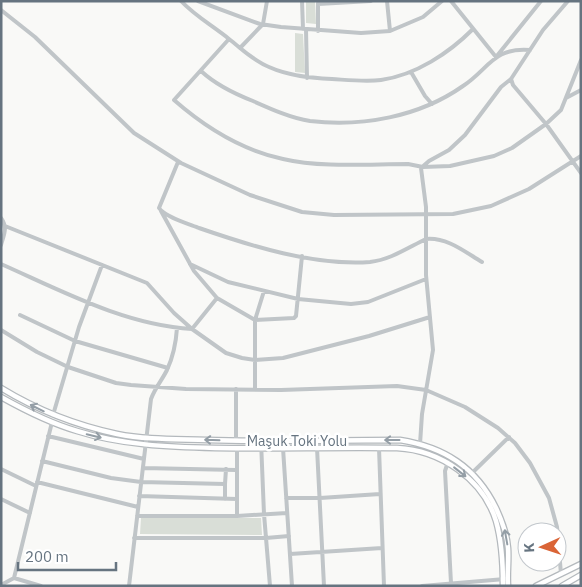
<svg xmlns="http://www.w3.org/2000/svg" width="582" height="587" font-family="'IBM Plex Sans',sans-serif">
<rect width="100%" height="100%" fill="#f9f9f7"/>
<!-- green -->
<path fill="#d9ded7" d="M306 1H315L316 24 306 23Z
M295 33 303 34 305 73 295 72Z
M141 518H261L262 535 140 534Z"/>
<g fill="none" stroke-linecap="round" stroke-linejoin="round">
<defs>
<path id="major" d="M1 388C37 410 75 425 117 434 146 440 177 439 207 440 272 442 336 440 400 440 444 447 476 467 496 508 502 521 507 533 508 548 509 560 507 573 508 586
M1 397C26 411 50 423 77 431 121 445 169 447 215 448 276 449 337 447 397 448 440 450 483 479 496 521 502 542 503 564 503 586
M536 586 581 564
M562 586 581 575"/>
</defs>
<!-- major casing -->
<use href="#major" stroke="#b4b9bd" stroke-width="7"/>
<!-- minor -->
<path stroke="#c0c5c8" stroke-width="4" d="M181 1C195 16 213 26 229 39 242 49 252 60 269 67 289 76 311 78 332 79 348 80 366 82 381 80 416 75 449 53 473 29
M198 1 260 24 281 27 361 33 390 31 423 17 442 1
M302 1 303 29
M387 1 390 31
M451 1 496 57 541 1
M318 3V31
M318 4 371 1
M1 10 35 37 134 133 181 163 250 195 302 212 334 215 453 214 491 206 529 189 581 156
M306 29 307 78
M229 39 174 100C206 128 241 150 283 159 321 168 369 164 408 164L423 167 450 166 494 156 512 148 546 124 561 110 581 60
M240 48 263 24 267 1
M201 71C215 84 235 94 253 101 271 109 291 118 310 121 362 127 419 117 463 86 489 69 493 47 530 50
M411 72 425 96 432 104
M511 79 513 85 546 124 581 173
M566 98 581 90
M178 162 159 208C165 217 189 224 199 228 251 246 314 266 370 262 390 260 409 247 426 239 447 237 465 252 482 262
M161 211 194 271 217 298 255 320 294 318 296 316 302 256
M1 218C8 228 4 234 1 245
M5 226 147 283 174 313 192 329 226 353 242 358 255 360 283 358 369 336 430 317
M1 264C62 291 125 325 192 329L217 298
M190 264 228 282 298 299 351 304 368 302 426 279
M20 315 75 341 168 368
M1 330 37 352 68 367 116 383 131 385 186 389 281 390 397 386 426 390 465 407 498 428 515 443 530 463 549 498 557 527 561 574
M255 389V320L264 291
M53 415 79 327 102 265
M48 436 144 459
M236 441V389
M261 441 264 514 270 586
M420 444 422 414 433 350 426 275V207L421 168 429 161 449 150 465 135 501 87 511 79 543 30 568 1
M237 448V516
M283 448 292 586
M317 448 324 586
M379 448 384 586
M42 461 111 478 141 482 225 484V499
M448 462 445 471 451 583
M143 468 236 470
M1 469 36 486
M472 473 509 437
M37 482 138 507
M225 484 226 469
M139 496 237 499
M286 498H320L380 494
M1 499 30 513
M137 516H237L287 513
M134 538H266L289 536
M290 554 382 548
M14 578 52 422
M1 585 14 578 41 586
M129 586 151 399C155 388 162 380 167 370 173 357 176 343 177 328
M422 586 505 579"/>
<!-- major -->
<use href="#major" stroke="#fff" stroke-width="4.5"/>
</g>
<!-- one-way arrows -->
<defs><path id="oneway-shaft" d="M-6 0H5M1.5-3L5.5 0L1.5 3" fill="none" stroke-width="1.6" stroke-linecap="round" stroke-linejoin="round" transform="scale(1.25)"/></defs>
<g stroke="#949ea6">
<use href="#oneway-shaft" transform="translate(37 408) rotate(-154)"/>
<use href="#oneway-shaft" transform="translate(94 436) rotate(13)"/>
<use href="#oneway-shaft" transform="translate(212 440) rotate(-178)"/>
<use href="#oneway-shaft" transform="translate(392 440) rotate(-180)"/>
<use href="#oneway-shaft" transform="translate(460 472) rotate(38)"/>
<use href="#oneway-shaft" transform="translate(506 537) rotate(-100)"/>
</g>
<g text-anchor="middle" stroke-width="5" stroke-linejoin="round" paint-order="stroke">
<!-- street labels -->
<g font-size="14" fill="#667480" stroke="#fff">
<text x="297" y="446">Maşuk Toki Yolu</text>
</g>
</g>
<!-- border -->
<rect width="582" height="587" fill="none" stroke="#667480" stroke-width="5"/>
<!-- north arrow -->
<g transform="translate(542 547) rotate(267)"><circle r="24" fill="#ffffff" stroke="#c2c7cc"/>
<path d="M0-4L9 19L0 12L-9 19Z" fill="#da6436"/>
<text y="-8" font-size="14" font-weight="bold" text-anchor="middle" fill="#667480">K</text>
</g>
<!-- scale -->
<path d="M18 562v8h98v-8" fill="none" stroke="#667480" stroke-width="2.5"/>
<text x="25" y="562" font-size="15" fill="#667480" stroke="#ffffff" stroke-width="4" paint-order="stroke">200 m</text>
</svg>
